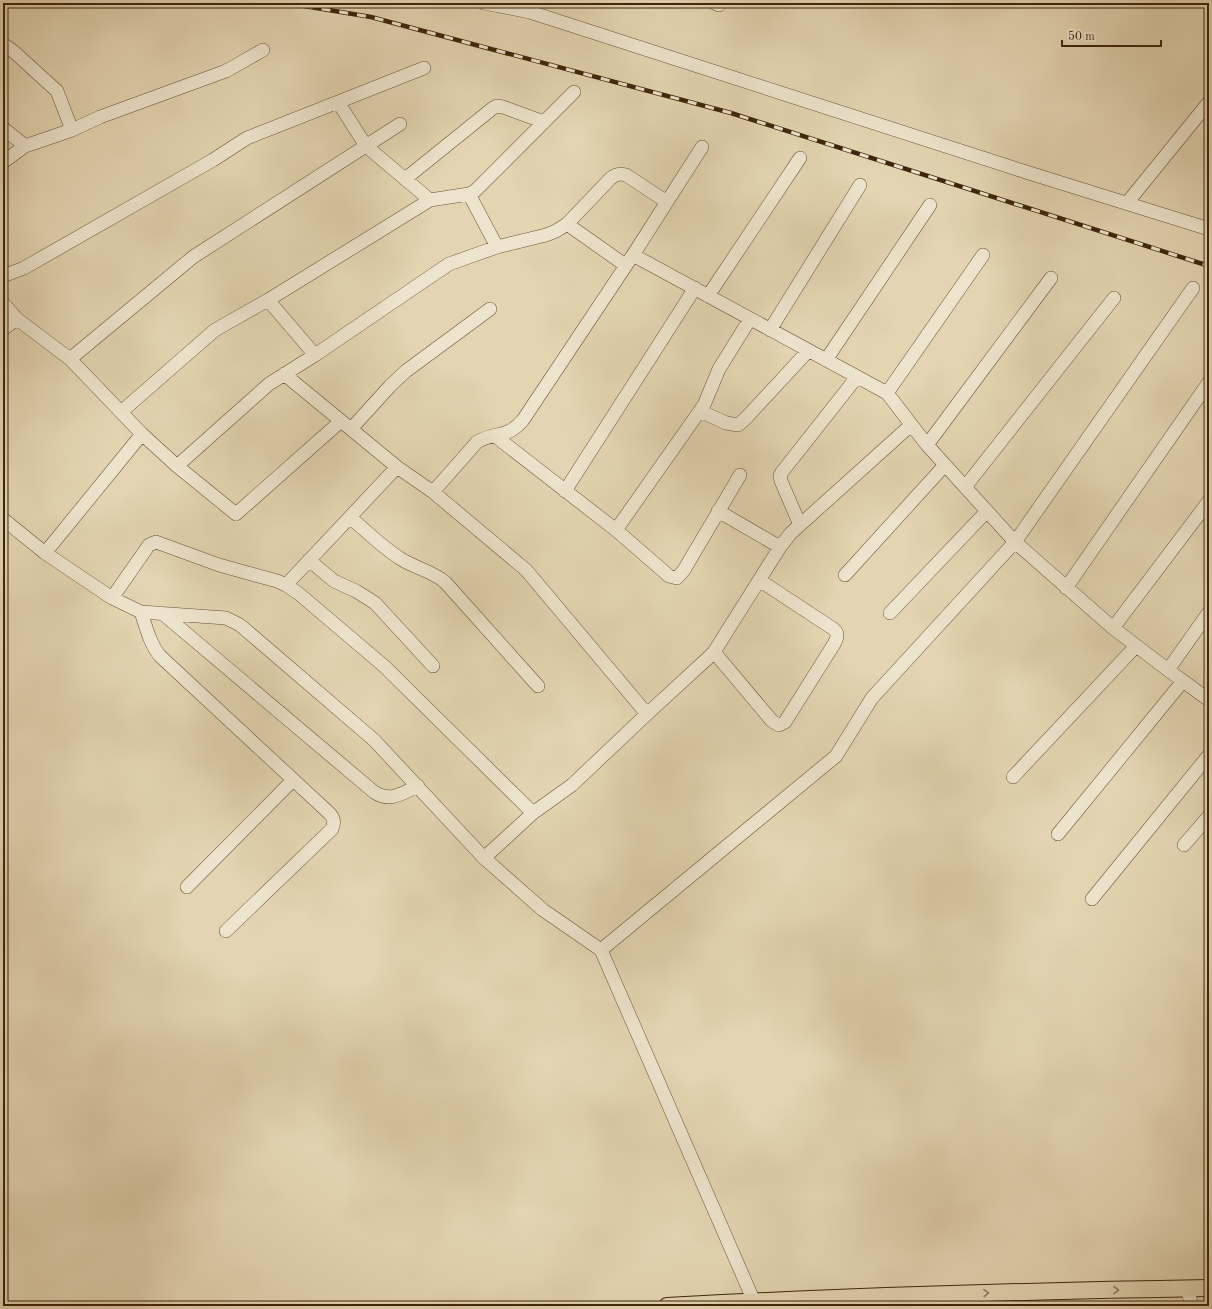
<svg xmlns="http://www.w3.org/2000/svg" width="1212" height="1309" font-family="'Old Standard TT',serif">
<rect width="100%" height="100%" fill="#e3d5b2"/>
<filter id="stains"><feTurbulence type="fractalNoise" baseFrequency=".005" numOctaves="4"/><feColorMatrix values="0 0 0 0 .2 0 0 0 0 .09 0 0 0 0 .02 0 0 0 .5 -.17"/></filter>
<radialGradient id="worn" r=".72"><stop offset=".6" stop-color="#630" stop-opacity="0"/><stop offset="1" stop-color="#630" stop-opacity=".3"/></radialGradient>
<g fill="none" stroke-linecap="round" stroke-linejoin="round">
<defs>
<path id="minor" d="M484 3 530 12 1026 172 1209 229
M714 3 719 5
M3 44 13 51 57 91 72 130
M338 102 366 146 430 200
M3 128 25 146
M3 162 25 146 72 130 100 117 226 71 263 50
M405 179 493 108 497 106 503 107 544 122
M469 194 497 247
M1127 203 1209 102
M567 224 625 265
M633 255 887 393 927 445 1015 542 1193 288
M3 276 24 268 213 160 247 138 424 68
M708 296 800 158
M268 300 315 355
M3 303 17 319
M3 329 17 319 70 359 142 434 177 466 236 514 341 421
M770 330 860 185
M70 359 193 257 400 124
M826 360 930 205
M284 374 397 467 433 492 526 570 647 714
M887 393 983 255
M700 411 726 423 738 425 746 418 808 351
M121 412 215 330 268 300 430 200 469 194 475 191 574 92
M351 429 390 386 406 371 490 309
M495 436 616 530 669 576 677 578 684 570 740 475
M927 445 1051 278
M177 466 269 384 315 355 449 264 497 247 546 235 556 231 567 224 610 179C615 174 619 173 626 175L667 202
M965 487 1114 298
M565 491 695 288
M433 492 477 442C496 431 507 439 523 420L633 255 702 147
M718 511 780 547
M350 517C366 531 382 547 401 559 415 568 432 571 445 582L538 686
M3 519 45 553 112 598 141 612 226 618 240 625 374 740 484 858 543 910 601 950 756 1306
M800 525 781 481 780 476 782 472 857 377
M616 530 704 405 719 369 750 319
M45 553 142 434
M309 560 334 581 356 591 375 603 433 666
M845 575 945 465
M286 585 397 467
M1066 588 1209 382
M112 598 149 545 156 542 219 565 277 581 286 585 298 593 384 666 533 813
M141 612C146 627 150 644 160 656L328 812C334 817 335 822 332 829L226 931
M162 613 374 792C391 803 402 793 418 786
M890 613 987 511
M1113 628 1209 501
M714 652 772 721 779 725 785 722 834 644C839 635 838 631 829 626L759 580
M1168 670 1209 612
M1013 777 1136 646
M1058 834 1183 681
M1184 845 1209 816
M484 858 533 813 572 785 647 714 708 658 714 652 780 547 791 533 911 425
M187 887 293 780
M1092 899 1209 755
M601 950 836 756 872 698 1015 542 1113 628 1168 670 1209 700
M1187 1288 1192 1306"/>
<path id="major" d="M667 1306C848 1296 1028 1291 1209 1288"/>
</defs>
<!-- minor casing -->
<use href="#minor" stroke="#685135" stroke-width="14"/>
<!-- major casing -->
<use href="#major" stroke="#3f250b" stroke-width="18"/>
<!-- minor -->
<use href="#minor" stroke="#ede4cd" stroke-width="13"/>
<!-- major -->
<use href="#major" stroke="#e3d5b2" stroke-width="16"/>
<defs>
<path id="rail" d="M286 3 371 17 731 113 1209 266"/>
</defs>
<!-- rail casing -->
<use href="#rail" stroke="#3f250b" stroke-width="4.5"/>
<!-- rail -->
<use href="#rail" stroke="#ede4cd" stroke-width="3" stroke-dasharray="9" stroke-linecap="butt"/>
</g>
<!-- one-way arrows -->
<defs><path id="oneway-chevron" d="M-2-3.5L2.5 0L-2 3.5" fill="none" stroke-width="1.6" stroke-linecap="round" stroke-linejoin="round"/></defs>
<g stroke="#917d5e">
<use href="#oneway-chevron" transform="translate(1116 1290) rotate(-1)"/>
<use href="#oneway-chevron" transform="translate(986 1293) rotate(-2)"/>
</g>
<!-- margin -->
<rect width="1212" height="1309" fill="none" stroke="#e3d5b2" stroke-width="16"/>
<rect x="4" y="4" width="1204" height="1301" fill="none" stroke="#3f250b" stroke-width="2"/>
<rect x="8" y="8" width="1196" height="1293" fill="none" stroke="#3f250b"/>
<!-- scale -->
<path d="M1062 40v6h99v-6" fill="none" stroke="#3f250b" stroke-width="2"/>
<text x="1068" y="40" font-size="12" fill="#3f250b" stroke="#ede4cd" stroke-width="3" paint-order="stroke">50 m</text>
<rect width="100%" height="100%" filter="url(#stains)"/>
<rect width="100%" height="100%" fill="url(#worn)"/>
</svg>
